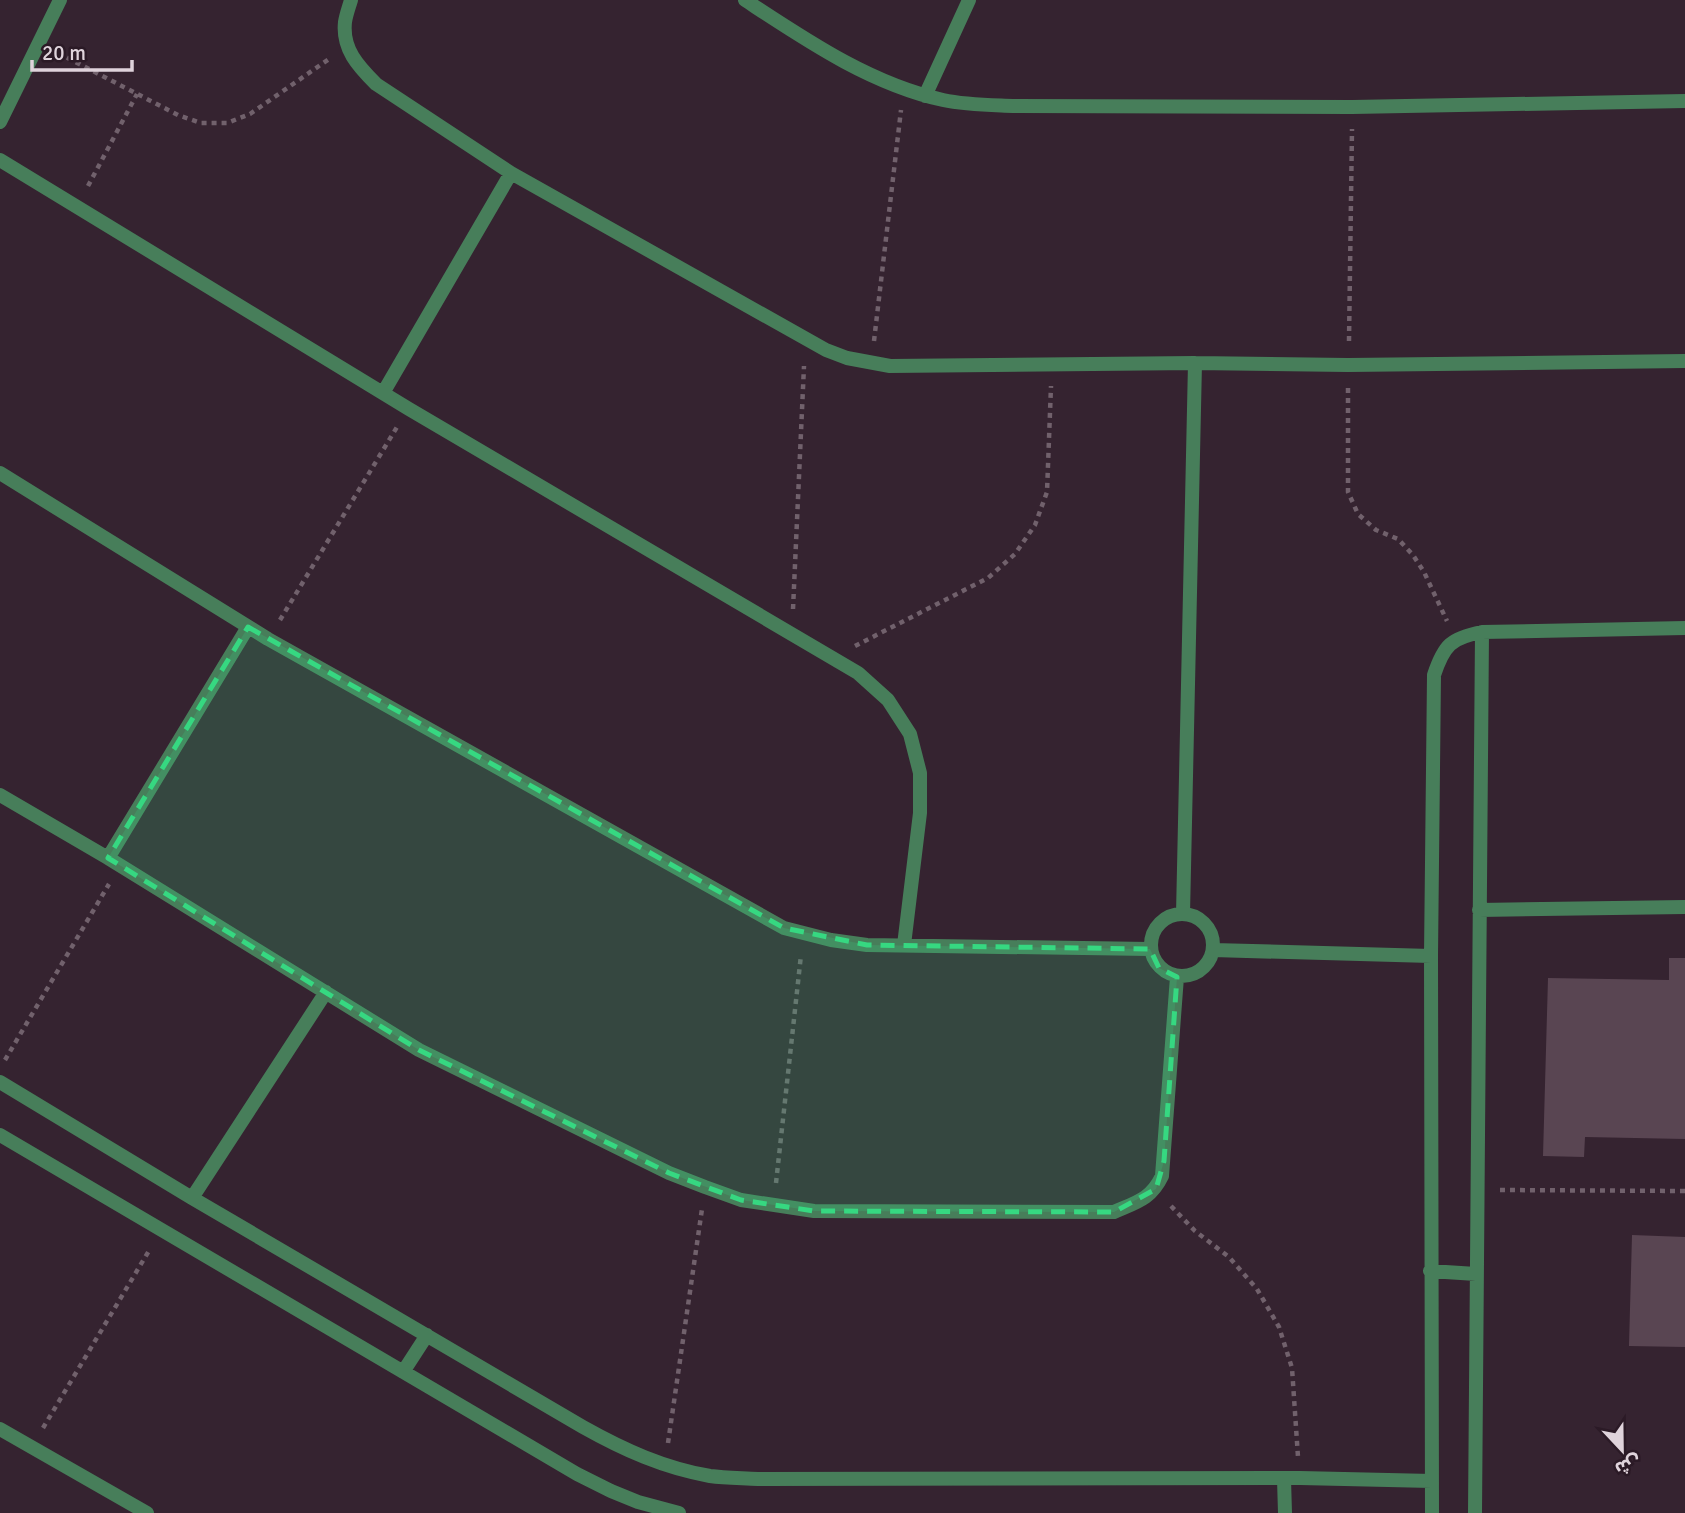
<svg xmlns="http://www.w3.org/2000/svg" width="1685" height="1513" font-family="Signika,'Noto Sans Arabic',sans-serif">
<rect width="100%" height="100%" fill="#352330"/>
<!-- building -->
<path fill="#594552" d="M1669 958H1685V1139L1585 1137 1584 1157 1543 1156 1548 978 1669 980Z
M1632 1235 1685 1237V1347L1629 1346Z"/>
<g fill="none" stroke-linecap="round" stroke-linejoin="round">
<!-- path -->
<path stroke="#71616c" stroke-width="4.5" stroke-dasharray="5 5" stroke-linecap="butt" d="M58 53 178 115 201 123H227L250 114 329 59
M88 186 137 94
M874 341 901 110
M1349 341 1352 129
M1348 388V492L1358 514 1376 530 1398 539 1413 555 1424 572 1447 621
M793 609 804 366
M280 620 397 427
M855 646 988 578 1015 554 1035 525 1047 492 1051 386
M5 1060 109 884
M776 1183 801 955
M1500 1190 1685 1191
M1171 1206 1195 1231 1229 1257 1257 1289 1279 1327 1292 1368 1298 1457
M43 1428 150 1249
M668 1443 702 1209"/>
<!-- street -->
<path stroke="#477e5a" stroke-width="14" d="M351 0C349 7 346 15 345 22 342 49 358 66 376 84L511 173 826 350 847 358 890 366 1195 363 1348 365 1685 361
M745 0C806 40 870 84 943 100 966 105 990 105 1013 106L1352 107 1685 101
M925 96 969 0
M0 122 60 0
M0 160 409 409 858 673 888 700 910 734 920 773V813L904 945
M383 393 511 173
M0 473 268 639 784 928 831 940 867 945 1150 949
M0 795 108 858 419 1050 669 1173 705 1187 741 1200 814 1211 1114 1212C1137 1202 1151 1199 1162 1176L1177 977
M108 858 248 627
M1479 910 1685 907
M1151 945a31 31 0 1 1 62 0a31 31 0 1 1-62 0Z
M1183 914 1195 363
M1213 950 1431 956
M0 1082 192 1198 583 1427C624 1450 664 1468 710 1476 725 1478 742 1478 758 1479L1300 1478 1432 1481
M0 1135 577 1474 611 1491 638 1502 679 1513
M192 1198 326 992
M1430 1271 1476 1274
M403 1372 427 1335
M0 1429 147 1513
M1284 1479 1285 1513
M1432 1513 1431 956 1434 675C1444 645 1451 638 1482 632L1685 628
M1475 1513 1482 632"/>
</g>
<!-- marked area -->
<path fill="#36d881" fill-opacity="0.2" stroke="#36d881" stroke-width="5" stroke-dasharray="14 9" stroke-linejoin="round" d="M248 627 784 928 867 945 1150 949 1159 968 1177 977 1164 1161 1156 1189 1114 1212 814 1211 741 1200 669 1173 419 1050 108 858Z"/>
<!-- north arrow -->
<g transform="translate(1622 1450) rotate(158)" stroke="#2b1a26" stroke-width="5" paint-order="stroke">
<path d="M0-5L12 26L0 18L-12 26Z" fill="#dfd3db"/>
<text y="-10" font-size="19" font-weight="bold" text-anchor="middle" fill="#dfd3db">ش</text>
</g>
<!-- scale -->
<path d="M32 60v10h100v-10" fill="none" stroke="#dfd3db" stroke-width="3.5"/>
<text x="42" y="60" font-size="21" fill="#dfd3db" stroke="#2b1a26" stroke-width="5" paint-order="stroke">20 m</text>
</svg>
